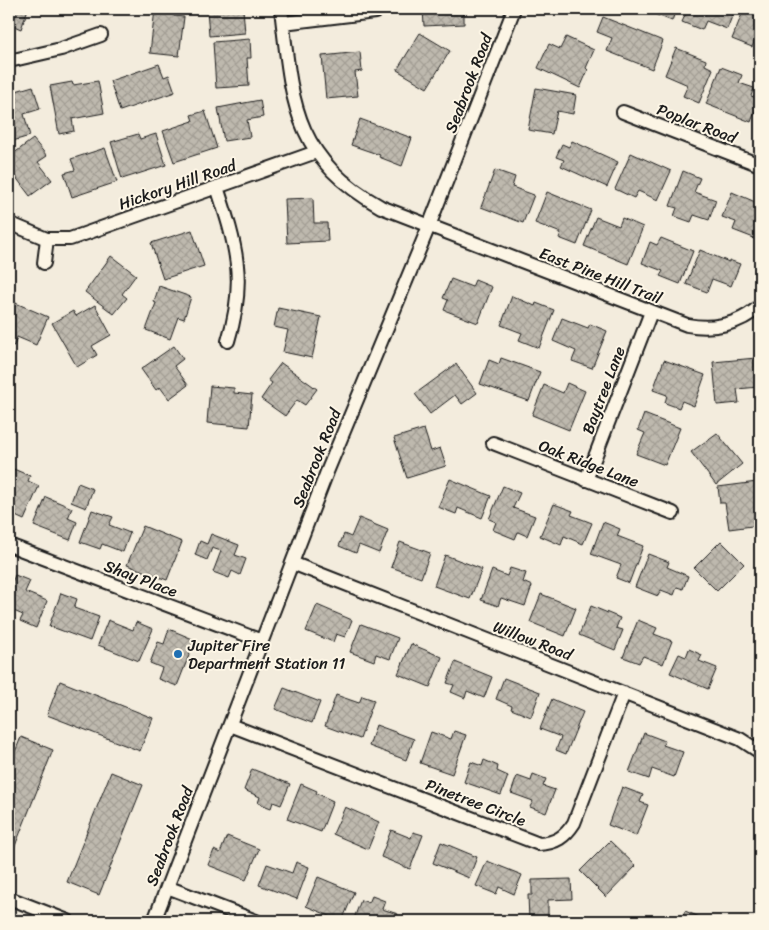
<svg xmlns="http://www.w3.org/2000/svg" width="769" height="930" font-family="Sriracha,sans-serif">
<defs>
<pattern id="building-cross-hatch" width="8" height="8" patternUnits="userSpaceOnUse" patternTransform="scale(1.25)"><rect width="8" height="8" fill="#beb9ae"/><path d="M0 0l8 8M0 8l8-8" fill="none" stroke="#a39e95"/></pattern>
</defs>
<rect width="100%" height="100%" fill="#f3ecdd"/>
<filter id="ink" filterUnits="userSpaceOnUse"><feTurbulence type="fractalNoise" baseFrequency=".02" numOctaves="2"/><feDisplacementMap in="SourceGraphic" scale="10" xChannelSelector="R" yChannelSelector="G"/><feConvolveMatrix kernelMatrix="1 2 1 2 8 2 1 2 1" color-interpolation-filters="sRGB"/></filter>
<g filter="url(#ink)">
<!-- building -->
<path fill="url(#building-cross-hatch)" stroke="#1c1c1c" d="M9 9H28L21 29 9 24Z
M155 9H174V16L184 17 179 56 150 53Z
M207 9H243L245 33 209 36Z
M423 9H464V24L424 26Z
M642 9H676L672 21Z
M688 9H735L727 29 706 21 702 30 682 22Z
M744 9H760V40L756 38 752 47 732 39Z
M603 17 663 41 652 69 607 51 612 38 597 32Z
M420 33 450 51 427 88 397 70Z
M566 37 594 50 586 68 588 70 580 88 538 68 549 44 560 49Z
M250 39 251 58H247L249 86 216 88 213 42Z
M676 48 706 60 705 65 713 69 699 103 683 96 688 85 665 75Z
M360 52 362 71 355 72 358 96 326 99 322 56Z
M159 64 164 77 169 75 175 92 120 111 110 81Z
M721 67 742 75 739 83 754 88 751 96 760 99 751 122 706 104Z
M98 81 104 113 72 119 74 131 59 134 50 86 72 82 73 85Z
M33 86 40 109 24 114 30 136 9 142V93Z
M536 88 576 95 573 114 557 111 552 134 528 130Z
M260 100 263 117 247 120 250 137 224 141 218 108Z
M205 111 217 148 174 162 163 131 193 121 191 115Z
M360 119 412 138 402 166 379 157 380 155 351 145Z
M138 134 140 139 156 134 166 165 122 179 111 142Z
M33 139 47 156 38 162 52 180 30 196 9 168V157Z
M572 141 618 162 607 187 561 166 564 160 556 157 562 144 569 147Z
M105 148 117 182 72 197 64 173 75 170 71 159Z
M631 153 671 171 658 200 638 191 634 198 615 189Z
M495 170 515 177 512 187 534 195 523 223 481 207Z
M683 171 700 178 694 192 716 200 709 220 694 215 691 222 674 216 677 208 670 206Z
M547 192 591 210 577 245 559 238 561 233 535 223Z
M732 192 760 204V237L759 240 733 230 736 222 722 217Z
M313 198 314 223H327L328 241 287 243 285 199Z
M596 217 619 226 622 218 643 227 628 264 584 246Z
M192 230 204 266 163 279 151 243Z
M661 238 693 251 680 284 660 276 663 271 642 263 650 242 657 245Z
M700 250 729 262V260L740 264 731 286 712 279 707 292 686 284Z
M111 256 136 275 122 294 127 298 114 314 85 292Z
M451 279 472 287 475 280 492 287 478 323 444 310 448 300 443 298Z
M159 286 191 297 184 319 178 317 170 339 146 330 156 303 154 302Z
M512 296 535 306 536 303 554 310 539 348 519 340 522 333 501 325Z
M11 301 48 317 36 345 17 337 14 346 9 344V306Z
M95 305 111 335 92 346 97 355 77 367 52 323 73 311 76 316Z
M278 308 321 317 312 358 283 352 288 330 274 327Z
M562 318 588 328 590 324 607 331 592 368 572 361 576 351 553 341Z
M174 346 183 359 174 366 188 385 169 399 160 387 156 390 141 369Z
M501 358 540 372 529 401 480 384 489 360 499 364Z
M756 358 759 387 737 389 739 403 717 405 713 362Z
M664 360 705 375 694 406 682 401 679 408 665 403 667 395 653 390Z
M281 363 317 389 305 405 297 400 285 416 261 399 272 383 268 380Z
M456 364 477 393 462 404 455 395 430 414 415 394Z
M567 383 585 391 569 430 532 415 544 385 563 393Z
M210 386 234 388V393L252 395 249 427 207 423Z
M644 414 680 428 665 465 636 454 645 433 638 430Z
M424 429 431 451 440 448 446 466 407 478 394 438Z
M717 433 742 464 716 485 691 452Z
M9 467 30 476 28 481 39 486 24 520 9 513 13 501 9 499Z
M450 479 491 496 482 518 458 508 456 514 438 507Z
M757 482 760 505V525L729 529 725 503H720L718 487Z
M78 483 93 489 86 508 71 502Z
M503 486 520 493 513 508 535 516 527 536 518 532 515 539 493 530 496 522 489 519Z
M46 497 72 508 68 518 77 522 70 540 34 526Z
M554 504 573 511 571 515 592 523 583 544 564 536 561 545 540 536Z
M92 510 113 517 109 525 130 533 123 552 102 544 100 549 80 542Z
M359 518 388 530 379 553 359 545 356 553 339 546 344 534 351 537Z
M603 522 620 529 617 536 643 546 629 583 616 578 621 565 591 554Z
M143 526 182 542 167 580 127 565Z
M211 534 239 545 235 555 246 559 240 575 232 571 229 578 213 572 221 551 212 548 207 560 195 555 200 541 207 544Z
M721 541 744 564 717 591 694 568Z
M400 542 430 553 421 578 391 567Z
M648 554 669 562 667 567 688 576 683 589 677 587 674 595 661 590 658 596 635 587Z
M445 555 482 569 470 599 434 586Z
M510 568 526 573 523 582 532 586 525 606 501 598 498 606 481 600 492 570 507 576Z
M15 575 30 581 25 592 47 601 36 628 20 621 23 615 9 609V590Z
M61 593 77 599 74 608 99 617 90 641 49 626Z
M541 594 576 608 565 636 530 622Z
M317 605 352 620 345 637 336 634 333 642 306 631Z
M591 606 620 618 616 628 623 630 615 650 579 635Z
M108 620 133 630 136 622 153 629 139 661 98 645Z
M638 620 657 628 654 634 672 641 663 664 643 656 639 663 623 657Z
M361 624 398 638 390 659 376 654 374 661 350 652Z
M169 629 195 640 177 686 158 679 162 668 150 663 158 642 164 644Z
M411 644 442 657 430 687 398 674Z
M689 649 702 655 699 661 717 668 708 689 670 673 679 654 686 657Z
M455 662 492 677 484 698 467 691 465 698 451 692 454 685 447 683Z
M504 678 540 692 531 717 511 709 512 706 496 699Z
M60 681 153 718 140 751 47 715Z
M284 688 320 702 312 723 275 709Z
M336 695 359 703 362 696 374 700 360 739 325 726Z
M552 699 583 712 566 754 556 750 561 737 540 729Z
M376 725 414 739 406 760 369 746Z
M454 731 466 735 452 774 420 763 431 732 451 739Z
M644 733 665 741 663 745 683 752 674 777 652 769 649 779 629 772Z
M21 737 53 750 9 861V767Z
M484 760 498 766 497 771 508 776 501 795 464 782 471 762 482 766Z
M252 769 290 784 281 805 273 802 271 808 258 803 260 797 244 790Z
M111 772 143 785 99 895 67 882Z
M533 774 546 779 543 786 555 790 546 813 530 807 533 801 511 793 517 776 531 781Z
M301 784 317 791 316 793 333 801 321 832 287 819Z
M622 787 643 795 640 802 648 805 636 836 608 825Z
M345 807 379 822 368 849 333 834Z
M391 830 411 838 413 832 423 835 410 869 381 857Z
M227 836 259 849 246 880 208 865 214 850 220 853Z
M610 841 636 866 606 897 580 871Z
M441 842 477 857 469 878 433 863Z
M487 861 522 875 514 894 499 887 496 894 476 886Z
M296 862 309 867 297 899 259 885 267 864 292 873Z
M318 877 354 892 342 921 306 906Z
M571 879 572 899 548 900V919L529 920 528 895H532V880Z
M372 896 385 901 382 909 398 914 395 921H353L361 900 369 903Z
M685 911 709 921H681Z"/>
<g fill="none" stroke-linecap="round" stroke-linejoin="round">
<defs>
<path id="minor" d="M281 9C292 100 292 157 381 207L687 325C714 330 740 324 760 306
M283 23 375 12
M9 61 61 49 101 35
M623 112 760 165
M217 187C236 245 247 280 228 341
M9 223 47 239H70L316 152
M44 263 47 239
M493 443 673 513
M586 480 651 312
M9 545 262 641
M292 563 740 739 760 752
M230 725 539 844C556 843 565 837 574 823L624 693
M167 887 256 921
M9 898 68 921
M154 921 327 472 429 226 514 9"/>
</defs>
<!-- minor casing -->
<use href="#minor" stroke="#1c1c1c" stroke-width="16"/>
<!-- minor -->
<use href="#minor" stroke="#fcf5e5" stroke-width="12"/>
</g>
</g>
<!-- markers -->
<circle fill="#1f6fb2" stroke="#fcf5e5" stroke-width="2" cx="178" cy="654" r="5"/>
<g text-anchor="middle" stroke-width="4" stroke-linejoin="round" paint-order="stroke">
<!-- street labels -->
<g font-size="16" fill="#1c1c1c" stroke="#fcf5e5">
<text transform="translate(468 83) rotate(-69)" y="6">Seabrook Road</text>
<text transform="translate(697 123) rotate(21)" y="6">Poplar Road</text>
<text transform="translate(177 184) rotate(-19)" y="6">Hickory Hill Road</text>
<text transform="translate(601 275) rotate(21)" y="6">East Pine Hill Trail</text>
<text transform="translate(603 390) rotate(-69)" y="6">Baytree Lane</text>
<text transform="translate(316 458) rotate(-68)" y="6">Seabrook Road</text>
<text transform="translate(589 463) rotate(21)" y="6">Oak Ridge Lane</text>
<text transform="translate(141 578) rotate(21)" y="6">Shay Place</text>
<text transform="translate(533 640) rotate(21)" y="6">Willow Road</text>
<text transform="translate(476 802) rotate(21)" y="6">Pinetree Circle</text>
<text transform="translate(169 836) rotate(-69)" y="6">Seabrook Road</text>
</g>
<!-- poi labels -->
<g font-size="16" fill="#1c1c1c" stroke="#fcf5e5" text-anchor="start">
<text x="188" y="651">Jupiter Fire<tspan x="188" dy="18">Department Station 11</tspan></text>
</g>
</g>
<!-- margin -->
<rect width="769" height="930" fill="none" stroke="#fcf5e5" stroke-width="30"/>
<rect x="15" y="15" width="739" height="900" fill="none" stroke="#1c1c1c" stroke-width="2" filter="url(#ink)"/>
</svg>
